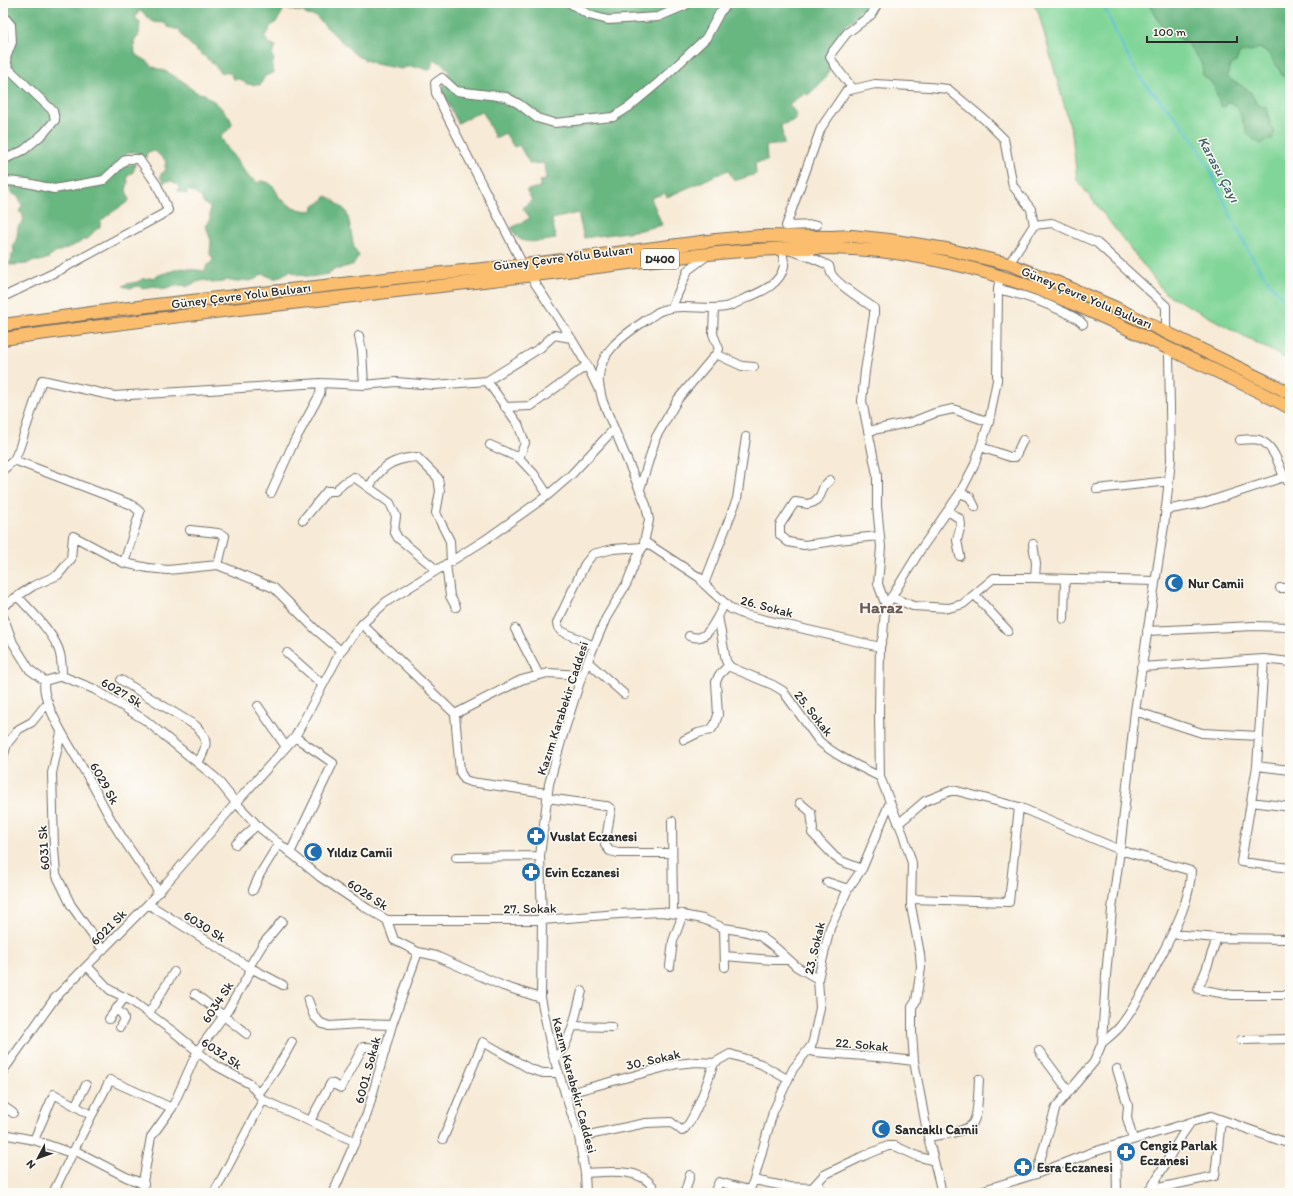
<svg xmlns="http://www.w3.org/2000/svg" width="1293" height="1196" font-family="Itim,sans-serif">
<rect width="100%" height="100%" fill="#fdfcf7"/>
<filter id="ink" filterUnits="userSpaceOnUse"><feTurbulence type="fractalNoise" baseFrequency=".025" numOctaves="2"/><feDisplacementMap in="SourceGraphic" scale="8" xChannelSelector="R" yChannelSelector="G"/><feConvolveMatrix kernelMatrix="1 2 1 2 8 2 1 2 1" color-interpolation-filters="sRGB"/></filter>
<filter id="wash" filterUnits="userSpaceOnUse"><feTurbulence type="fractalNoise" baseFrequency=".012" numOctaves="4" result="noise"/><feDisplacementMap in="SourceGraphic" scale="16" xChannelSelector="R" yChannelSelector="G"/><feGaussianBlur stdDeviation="0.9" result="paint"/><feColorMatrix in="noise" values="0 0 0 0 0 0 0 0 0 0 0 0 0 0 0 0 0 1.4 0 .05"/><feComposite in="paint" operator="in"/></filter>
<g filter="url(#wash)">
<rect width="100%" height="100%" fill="#f7ead6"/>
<!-- green -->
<path fill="#81d598" stroke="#568062" d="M1032 3H1290V361L1165 293 1077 180 1072 133 1038 11Z"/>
<!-- forest -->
<path fill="#68b680" stroke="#4a7056" d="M3 3H866L864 8 859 12 858 16 847 24 838 37 835 39 830 48 827 61 830 67 826 78 808 95 805 93 789 104 797 115 795 120 781 125 784 144 766 146 767 161 755 163 756 174 734 181 728 170 667 197 665 193 651 198 662 225 641 230 584 238 578 213 552 219 556 239C547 240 526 245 518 238 515 236 514 231 511 228L530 218 523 208 532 200 527 192V190L540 187V181L546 180 544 163 530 164 519 145 514 147 505 133 495 138 483 112 482 111 458 123 446 99 442 88V87L445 84 449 71 441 63 436 60 433 61 431 68 428 70C420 67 408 65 401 69L375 64 357 56 315 16 307 15 302 11H294L285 8C280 14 278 24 270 26L269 31 264 37 270 44 276 46 272 55 274 60 272 66 273 73 265 76 260 85 247 84 239 79H235L232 78 231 73H223L220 72C209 56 188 48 179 30L168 27C164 20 160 24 154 22 149 20 145 15 142 11H139L135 17 140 23C139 28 140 32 138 37L134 40 135 54 147 61 151 66 167 72 184 82 190 88 198 93 205 94C208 99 211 99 215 102 221 108 232 117 232 125L227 131 222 134 221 137 226 146 248 176 258 183 260 181C272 181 275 188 280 199 284 200 287 204 291 206 298 209 306 212 313 210L315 205 320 203 326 196 331 198 346 211 349 221 354 248 359 255 353 265 344 267 339 269H334L328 274 311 277 299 275 290 271 277 278H273L263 274 260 275 258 278 250 281 243 280 235 282 228 280 222 282 212 283 205 280 197 282 186 287 185 285C178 286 170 286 163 289L155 286 143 288 139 286 130 288 123 286 127 284 137 282 143 279 156 277 159 275 181 268 205 271 207 265 212 262 213 259 210 254 211 241 206 226V224L210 221V208L208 206C204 204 202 202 202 198L189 190 186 191 187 194 178 191 179 187C175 182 170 178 164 183L160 177 161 174 166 170 165 166 166 161 155 151 147 152 146 158C133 151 135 149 122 157L119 170 128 165 136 164 133 172 127 177 128 183 126 190 129 200 128 202C124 204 105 217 102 220 100 222 100 224 100 227L94 231 88 239 83 240 79 243 53 254 49 258 40 261H32L27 264 10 265 9 264 12 258 11 255 14 253 13 244C18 240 17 233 18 227 23 220 25 222 22 213L19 212 22 205 19 197 12 193 11 190 9 189 8 187H3Z
M1148 3H1290V82L1282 75 1278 67 1267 52 1259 48C1253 52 1245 50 1239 54L1236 62 1231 65 1227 76C1234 84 1240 84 1247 89 1254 94 1252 101 1262 107L1265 106C1271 113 1267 127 1275 131L1272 139 1265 141 1262 144C1258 143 1252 139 1249 135 1242 127 1241 102 1227 102L1226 106 1222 107C1218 102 1218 97 1216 91 1214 84 1208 80 1203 75L1202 65 1199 59 1185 41 1175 36 1173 33 1165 32C1160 22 1153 13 1148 3Z"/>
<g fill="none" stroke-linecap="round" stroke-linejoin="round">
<!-- stream -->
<path stroke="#5cc0da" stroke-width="2" d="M1103 3C1114 30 1126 57 1143 81 1160 102 1181 120 1196 143 1203 155 1209 168 1215 181 1235 224 1254 273 1290 304"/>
</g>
</g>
<g filter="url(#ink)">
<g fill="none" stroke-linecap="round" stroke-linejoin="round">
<defs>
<path id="minor" d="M570 3 589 15 608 20 658 17 684 6 689 3
M3 18 6 19 11 25 12 42 6 58 8 68 53 111 55 120 44 133 24 150 3 160
M853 89 836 67 830 57 833 51 847 33 871 15 878 3
M3 178 7 181 27 183 54 189 104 180 126 159H139L157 185 168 210 163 214 62 269 3 297
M817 225 786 226 821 128 846 91 875 84 929 87 948 89 985 120 1004 139 1013 186 1031 209 1034 225
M1009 264 1034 225 1052 223 1097 243 1166 306V328
M998 289C1021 294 1043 302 1064 312 1071 316 1077 317 1083 324
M672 307 688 270 708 255
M359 336 362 351 364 385
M716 354 742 366 754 367
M487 381 518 424 525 443 519 458
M598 388 587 365 571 338 523 265 447 116 436 93 435 83 442 78 456 91 506 97 519 104 537 118 554 123 613 117 629 107 659 82 706 38 720 12 729 3
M505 407 531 406 587 365
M868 431 912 422 935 413 953 409 989 422
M1240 440C1246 440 1254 438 1259 440 1273 444 1279 465 1284 477
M490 445 519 458 534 474 548 495
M981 447 1010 457H1015L1023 440
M14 460 132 505 140 512 124 563
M3 470 14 460 19 449 42 380 114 396 321 383 364 385 396 382 434 385 487 381 540 348 554 335 571 338
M830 480 824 486 820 496 814 502 808 504 795 502 780 525V535L788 542 804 545 828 542 838 540 879 536
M369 487C372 482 376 476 380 472 389 461 404 458 417 457L438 478 440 491 436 513 450 541 451 562
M640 489 656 437 678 399 716 354 719 349 713 334 714 308
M1097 489 1169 481
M271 493 293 444 320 394 321 383
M960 493 970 497 975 507
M1165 510 1204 503 1284 477 1290 484
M948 511 960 519 961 525 957 540 960 556
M303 520 327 491H335L344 483 354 477 390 503 396 516 394 531 398 538 437 570
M190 530 218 533 225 536 218 565
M645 542 700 578 704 584 731 609 745 615 880 647
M1033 544 1036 563 1035 578
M446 564 450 596 456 607
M704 584 737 499 746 437
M1280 588H1290
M975 595 1008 631
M18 597C31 611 56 635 60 654 62 662 62 669 62 676
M891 597 913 606 949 608 963 604 994 578H1035L1155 581
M725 603 718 616 726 661 730 667 773 685 783 691 819 741C837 757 859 766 880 777
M3 606 33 586 58 575 71 559 73 536 124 563 148 568 168 570 218 565 274 588 316 630 341 651
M3 616 13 643 30 670 45 681 62 676 94 689 145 720 216 778 236 803 260 828 320 877 368 909 387 920 394 940 418 952 436 956 503 986 541 998
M1064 619 1065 579
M362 624 455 714 460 772 465 780 471 782 547 793
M515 629 539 675
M1147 631 1254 626 1290 627
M689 636C692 637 697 638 700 637 708 636 714 623 718 616
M594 646 561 631 558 627 557 623 585 564 593 554 613 549 643 547
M287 653 323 685
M1264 659 1257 766 1241 862 1290 868
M588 662 624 694
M1141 667 1264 659 1290 662
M121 680 196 726C210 741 207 746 198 763
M45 681C38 700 78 759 88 777 97 792 104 808 113 823 127 846 144 869 159 892
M258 706 286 747
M1135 711 1202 733 1259 736
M455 714 521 680 548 673 582 675
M61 733 52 773 54 848 56 874 71 905 103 950
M684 740 698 733 711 730 715 724 718 715 716 682 719 675 729 665
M3 758 7 744 19 729 32 722 48 702
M1257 766 1290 770
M547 798 605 806H607L611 809 605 845 610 851 618 853H672
M1251 802 1290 807
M800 803 811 812 813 829 812 833 835 857 841 861 862 869
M672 821 673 913
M898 824 925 801 953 790 1019 807 1120 850 1191 871C1190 903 1173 932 1159 960 1148 982 1137 1004 1122 1024 1117 1031 1109 1037 1102 1043
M236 844 257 825
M290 853 333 763 295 737
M456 857 540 856
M827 882 848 889
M253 890 260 874 279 843
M911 899 1009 902 1019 807
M387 920H542L619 914 661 912 677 914 703 919 724 928 743 931 760 936 776 948 797 967 818 979
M282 921 263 944 249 967 283 985
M724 928 725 967
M1172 934 1217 938 1290 939
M1217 938 1206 970 1198 989 1232 995H1290
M725 956 773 960H787
M87 966 110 990 132 1001 175 1033 213 1064 250 1084 263 1100 356 1142
M670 966 673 941 683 914
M195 994 247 1034
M308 1000 314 1016 321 1023 329 1026 360 1024 392 1025
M116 1009 123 1015 124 1019 120 1027
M149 1013 174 972
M109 1019 125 997
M573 1026 612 1027
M1241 1040 1290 1039
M808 1050 814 1052 889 1058 914 1061
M1039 1051 1069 1091
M554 1060 565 1046 573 1026 582 991
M1117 1069 1128 1106 1127 1118 1133 1139
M3 1071 55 998 148 904 236 803 295 737 341 651 362 624 386 602 485 540 548 495 571 475 614 429
M258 1094C272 1077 282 1061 292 1042
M565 1094 677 1064 696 1062 714 1063 730 1054 761 1064 787 1079
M3 1106 13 1113
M75 1106 86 1085
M310 1121 331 1083 341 1088 363 1047H369L385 1052
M3 1134 34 1140 71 1153
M579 1137 646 1123 671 1122 682 1131C694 1123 709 1078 714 1063
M928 1137C939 1135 963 1133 971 1125 979 1119 978 1090 979 1079
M443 1139 483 1042 530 1069 543 1073H559
M34 1140 54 1094 91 1115
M1116 1145 1117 1193
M74 1150 110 1080 172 1108
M585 1173C608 1172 646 1166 656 1193
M1036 1174 1056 1107 1094 1062 1102 1043 1106 976 1112 909 1120 850 1135 711 1164 526 1171 460 1169 356
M754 1180 789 1187 812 1188 824 1175 859 1158 888 1146H895L917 1156 934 1161
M817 1183 824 1193
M1149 1190 1215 1176 1221 1120
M1149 1192 1182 1135 1191 1122
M53 1193 74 1150 126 1177 144 1184
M141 1193 151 1137 172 1108 197 1052 228 1010 250 972 249 967 148 904
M214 1193 263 1100
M333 1193 367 1114 392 1025 418 952
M586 1193 585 1173 579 1137 552 1052 541 998 542 920 540 856 549 784 562 738 582 675 594 646 606 618 627 583 638 555 643 547 649 520 646 505 603 402C601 396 600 390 599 383 596 348 634 329 658 312 679 302 703 311 725 307 731 306 737 303 742 300 758 293 780 286 784 266 785 261 782 254 781 248 798 253 814 257 829 266 830 268 830 271 831 273 835 283 864 301 874 308V315L865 371 862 401 877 475V506L881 547 878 584 886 606
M683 1193 685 1192 690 1175
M714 1193 719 1182 749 1190
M748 1193 754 1180 773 1112 793 1069 811 1046 813 1041 820 1008 818 979 830 928 848 889 862 869 867 857 890 802
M942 1193 928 1137 914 1061 912 1033V1007L916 1001 921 968 920 954 911 906 912 863 903 834 880 777 879 713 880 647 883 636 885 609 886 606 921 549 960 493 974 466 989 422 997 380 998 289 1000 276
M974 1193 1036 1174 1090 1153 1211 1116 1290 1144"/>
<path id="highway" d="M3 325 121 309 403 277 532 264 716 240 760 236 831 237 852 236 889 240 946 249 1009 264 1056 282 1116 308 1290 393
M3 339C165 316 329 299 492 280 576 271 659 257 743 251 794 247 845 246 896 253 943 260 992 272 1037 289 1085 307 1130 330 1176 352 1214 371 1253 387 1290 408"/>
</defs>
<!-- minor casing -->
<use href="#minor" stroke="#726e67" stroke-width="10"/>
<!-- highway casing -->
<use href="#highway" stroke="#726e67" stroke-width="14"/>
<!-- minor -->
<use href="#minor" stroke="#fff" stroke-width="8"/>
<!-- highway -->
<use href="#highway" stroke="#fbbe6e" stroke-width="12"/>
</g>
</g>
<!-- icons -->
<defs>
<symbol id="mosque-disc" viewBox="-11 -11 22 22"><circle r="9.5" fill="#1f6fb2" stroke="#fdfcf7"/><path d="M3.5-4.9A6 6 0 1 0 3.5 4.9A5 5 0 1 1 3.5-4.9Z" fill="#fff"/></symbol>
<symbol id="pharmacy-disc" viewBox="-11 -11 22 22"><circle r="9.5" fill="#1f6fb2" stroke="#fdfcf7"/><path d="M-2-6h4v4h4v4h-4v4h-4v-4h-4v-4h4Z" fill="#fff"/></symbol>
</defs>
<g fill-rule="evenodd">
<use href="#mosque-disc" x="1163" y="572" width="22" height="22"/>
<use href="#pharmacy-disc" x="525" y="825" width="22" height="22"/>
<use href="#mosque-disc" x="302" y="841" width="22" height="22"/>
<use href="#pharmacy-disc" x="520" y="861" width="22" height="22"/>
<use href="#mosque-disc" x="870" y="1118" width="22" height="22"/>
<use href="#pharmacy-disc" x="1115" y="1141" width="22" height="22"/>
<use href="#pharmacy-disc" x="1012" y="1156" width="22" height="22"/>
</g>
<g text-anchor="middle" stroke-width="3" stroke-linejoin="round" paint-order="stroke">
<!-- shield labels -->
<rect fill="#fdfcf7" stroke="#6a6a68" stroke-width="1" x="641" y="249" width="38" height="20" rx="3"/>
<g font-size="12" font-weight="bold" fill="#2b2b2b">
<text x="660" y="263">D400</text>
</g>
<!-- street labels -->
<g font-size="13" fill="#2b2b2b" stroke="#fdfcf7">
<text transform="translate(563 257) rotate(-7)" y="5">Güney Çevre Yolu Bulvarı</text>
<text transform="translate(241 295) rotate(-7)" y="5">Güney Çevre Yolu Bulvarı</text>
<text transform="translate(1087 297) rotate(23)" y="5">Güney Çevre Yolu Bulvarı</text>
<text transform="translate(767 606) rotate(15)" y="5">26. Sokak</text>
<text transform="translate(122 692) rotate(31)" y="5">6027 Sk</text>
<text transform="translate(562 708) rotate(-72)" y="5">Kazım Karabekir Caddesi</text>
<text transform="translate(814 713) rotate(52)" y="5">25. Sokak</text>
<text transform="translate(105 783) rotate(61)" y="5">6029 Sk</text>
<text transform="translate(43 848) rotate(-94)" y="5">6031 Sk</text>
<text transform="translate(368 894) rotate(33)" y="5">6026 Sk</text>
<text transform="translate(530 908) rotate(-1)" y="5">27. Sokak</text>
<text transform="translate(205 926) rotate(32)" y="5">6030 Sk</text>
<text transform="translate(108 927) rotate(-45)" y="5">6021 Sk</text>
<text transform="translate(814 948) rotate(-77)" y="5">23. Sokak</text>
<text transform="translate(217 1002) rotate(-57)" y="5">6034 Sk</text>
<text transform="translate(862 1044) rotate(5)" y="5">22. Sokak</text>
<text transform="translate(222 1053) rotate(34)" y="5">6032 Sk</text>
<text transform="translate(653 1059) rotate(-13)" y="5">30. Sokak</text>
<text transform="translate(367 1070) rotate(-75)" y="5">6001. Sokak</text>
<text transform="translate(575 1085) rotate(75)" y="5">Kazım Karabekir Caddesi</text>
</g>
<!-- poi labels -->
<g font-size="13" font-weight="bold" fill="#2b2b2b" stroke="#fdfcf7" text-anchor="start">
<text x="1188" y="588">Nur Camii</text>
<text x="550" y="841">Vuslat Eczanesi</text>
<text x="327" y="857">Yıldız Camii</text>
<text x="545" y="877">Evin Eczanesi</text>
<text x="895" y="1134">Sancaklı Camii</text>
<text x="1140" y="1150">Cengiz Parlak<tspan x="1140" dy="15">Eczanesi</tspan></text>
<text x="1037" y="1172">Esra Eczanesi</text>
</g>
<!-- water labels -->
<g font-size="14" font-style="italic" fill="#3c5f68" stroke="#fdfcf7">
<text transform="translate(1219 169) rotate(62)" y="5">Karasu Çayı</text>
</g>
<!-- district labels -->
<g font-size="17" font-weight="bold" fill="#705b57" stroke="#fdfcf7">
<text x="881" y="613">Haraz</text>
</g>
</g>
<!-- margin -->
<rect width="1293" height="1196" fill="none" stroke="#fdfcf7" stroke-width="16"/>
<!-- north arrow -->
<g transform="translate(38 1158) rotate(229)" stroke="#fdfcf7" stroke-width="3" paint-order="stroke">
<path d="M0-3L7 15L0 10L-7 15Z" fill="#2b2b2b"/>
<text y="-6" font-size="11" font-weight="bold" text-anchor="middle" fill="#2b2b2b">N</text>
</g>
<!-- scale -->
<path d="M1147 36v6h90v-6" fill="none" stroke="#2b2b2b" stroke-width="2"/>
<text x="1153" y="36" font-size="12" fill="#2b2b2b" stroke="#fdfcf7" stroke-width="3" paint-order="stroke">100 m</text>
</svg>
